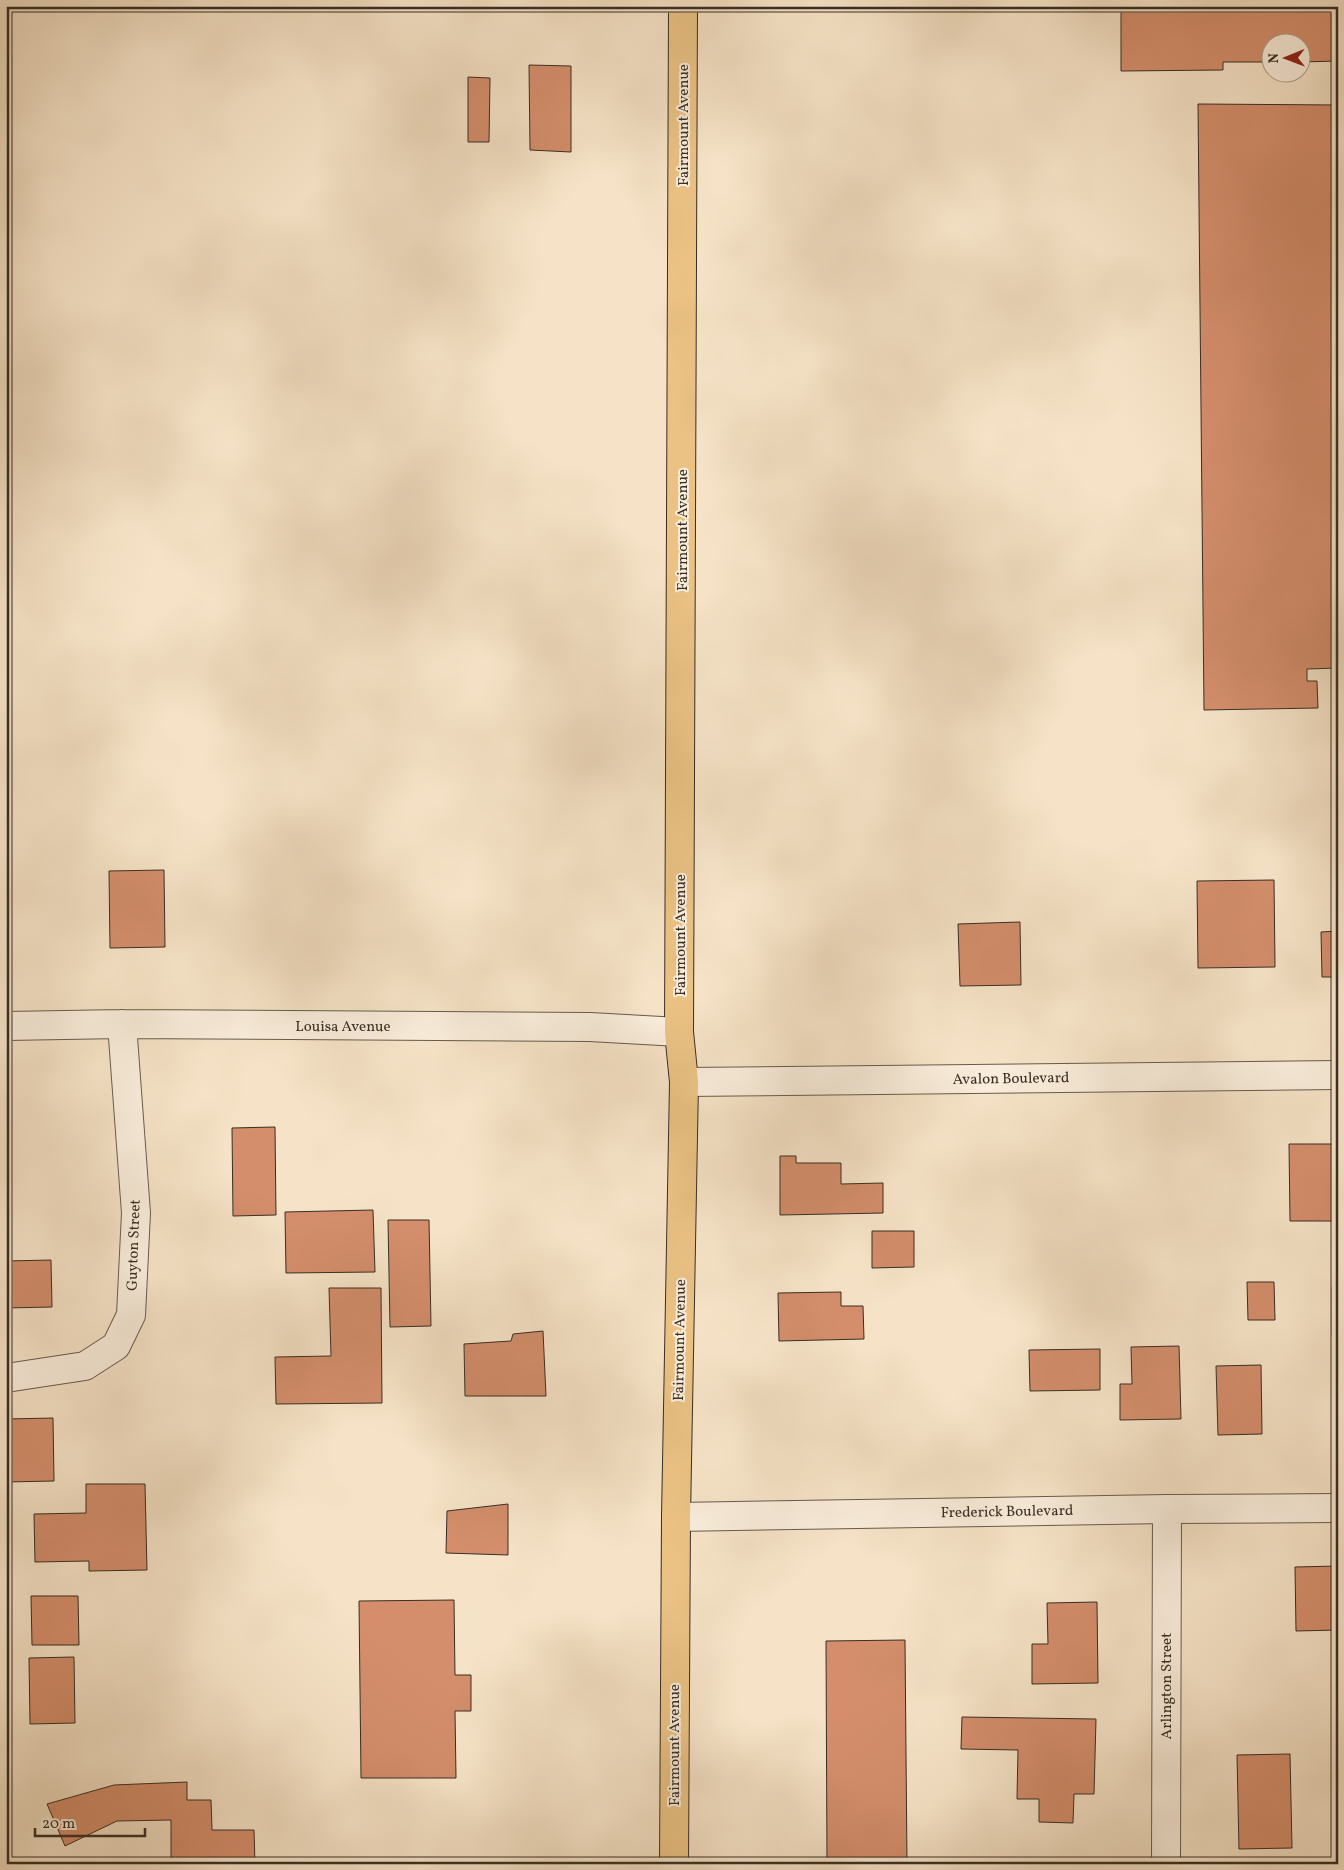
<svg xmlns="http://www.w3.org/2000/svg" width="1344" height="1870" font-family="Vollkorn,serif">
<rect width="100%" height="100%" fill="#f6e3c7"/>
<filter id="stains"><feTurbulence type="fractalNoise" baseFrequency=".004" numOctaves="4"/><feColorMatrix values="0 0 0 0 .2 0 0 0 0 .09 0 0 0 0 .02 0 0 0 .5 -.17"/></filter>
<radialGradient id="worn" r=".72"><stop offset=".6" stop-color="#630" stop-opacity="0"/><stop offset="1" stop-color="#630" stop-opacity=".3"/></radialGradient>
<!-- building -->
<path fill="#d48e6c" stroke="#382e25" d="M1121 6H1338V61L1302 62V42H1272V62H1223V70L1121 71Z
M529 65 571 66V152L530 150Z
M468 77 490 78 489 142H468Z
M1198 104 1338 105V668L1307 669V681H1317L1318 708 1204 710Z
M164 870 165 947 110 948 109 871Z
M1274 880 1275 967 1198 968 1197 881Z
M1020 922 1021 985 960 986 958 924Z
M1338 931V977H1322L1321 932Z
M275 1127 276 1215 233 1216 232 1128Z
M1289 1144H1338V1221H1290Z
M780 1156H796V1163H841V1184L883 1183V1213L780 1215Z
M373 1210 375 1272 286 1273 285 1212Z
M388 1220H429L431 1326 390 1327Z
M872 1231H914V1267L872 1268Z
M51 1260 52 1307 6 1308V1261Z
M1247 1282H1274L1275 1320H1248Z
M1332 1287H1338V1336H1332Z
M329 1288H381L382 1403 276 1404 275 1357 331 1356Z
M841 1292V1306H863L864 1339 779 1341 778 1293Z
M543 1331 546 1396H465L464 1344 511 1341 513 1334Z
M1179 1346 1181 1419 1120 1420V1384H1132L1131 1347Z
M1100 1349V1390L1030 1391 1029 1350Z
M1261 1365 1262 1434 1218 1435 1216 1366Z
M53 1418 54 1481 6 1482V1419Z
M86 1484H145L147 1570 89 1571V1561L35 1562 34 1514 86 1513Z
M508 1504V1555L446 1553 447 1511Z
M1338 1566V1630L1296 1631 1295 1567Z
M31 1596H78L79 1645H32Z
M454 1600 455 1675H471V1711H455L456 1778H361L359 1601Z
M1097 1602 1098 1683 1032 1684V1644H1048L1047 1603Z
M905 1640 907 1864H827L826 1641Z
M74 1657 75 1723 30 1724 29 1658Z
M962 1717 1096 1719 1094 1794H1074L1073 1823 1039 1822V1799H1017L1018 1750 961 1749Z
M1290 1754 1292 1848 1239 1849 1237 1755Z
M187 1782V1800H211L212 1830H254L255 1864H171V1820L117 1821 65 1846 47 1804 114 1785Z"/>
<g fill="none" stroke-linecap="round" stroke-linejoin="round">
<defs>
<path id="minor" d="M6 1026 122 1024 590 1027 679 1032
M684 1082 1338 1075
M6 1378 85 1366 116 1346 131 1315 136 1213 122 1024
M676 1517 1167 1509 1338 1508
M1166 1864 1167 1509"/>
<path id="major" d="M674 1864 676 1517 684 1082 679 1032 683 6"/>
</defs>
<!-- minor casing -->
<use href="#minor" stroke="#685b4e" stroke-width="30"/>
<!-- major casing -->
<use href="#major" stroke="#382e25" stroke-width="30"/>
<!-- minor -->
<use href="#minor" stroke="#f9eddb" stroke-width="28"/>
<!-- major -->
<use href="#major" stroke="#ebc284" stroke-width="28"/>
</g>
<g text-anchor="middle" stroke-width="4" stroke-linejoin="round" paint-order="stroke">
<!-- street labels -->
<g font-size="15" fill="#382e25" stroke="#f9eddb">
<text transform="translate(683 125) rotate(-90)" y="5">Fairmount Avenue</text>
<text transform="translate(682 530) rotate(-90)" y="5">Fairmount Avenue</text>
<text transform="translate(680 935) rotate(-90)" y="5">Fairmount Avenue</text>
<text x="343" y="1031">Louisa Avenue</text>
<text transform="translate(1011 1078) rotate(-1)" y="5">Avalon Boulevard</text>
<text transform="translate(133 1245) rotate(-88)" y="5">Guyton Street</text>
<text transform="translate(679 1340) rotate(-89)" y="5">Fairmount Avenue</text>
<text transform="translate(1007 1511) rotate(-1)" y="5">Frederick Boulevard</text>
<text transform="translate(1166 1686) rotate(-90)" y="5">Arlington Street</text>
<text transform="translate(674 1745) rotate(-90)" y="5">Fairmount Avenue</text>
</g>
</g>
<!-- margin -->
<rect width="1344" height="1870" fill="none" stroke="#f6e3c7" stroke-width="25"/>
<rect x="8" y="8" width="1329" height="1855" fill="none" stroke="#382e25" stroke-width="2.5"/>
<rect x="12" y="12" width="1319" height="1845" fill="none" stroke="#382e25"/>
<!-- north arrow -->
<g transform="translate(1286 58) rotate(269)"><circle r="24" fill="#f9eddb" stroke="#aca192"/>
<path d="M0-4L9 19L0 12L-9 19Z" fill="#8f2418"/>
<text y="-8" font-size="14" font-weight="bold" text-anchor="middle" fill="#382e25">N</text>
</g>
<!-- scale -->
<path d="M35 1828v8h110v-8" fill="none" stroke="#382e25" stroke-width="2.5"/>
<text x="42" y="1828" font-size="15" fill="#382e25" stroke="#f9eddb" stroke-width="4" paint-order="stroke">20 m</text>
<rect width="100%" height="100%" filter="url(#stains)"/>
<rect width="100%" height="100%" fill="url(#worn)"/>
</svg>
